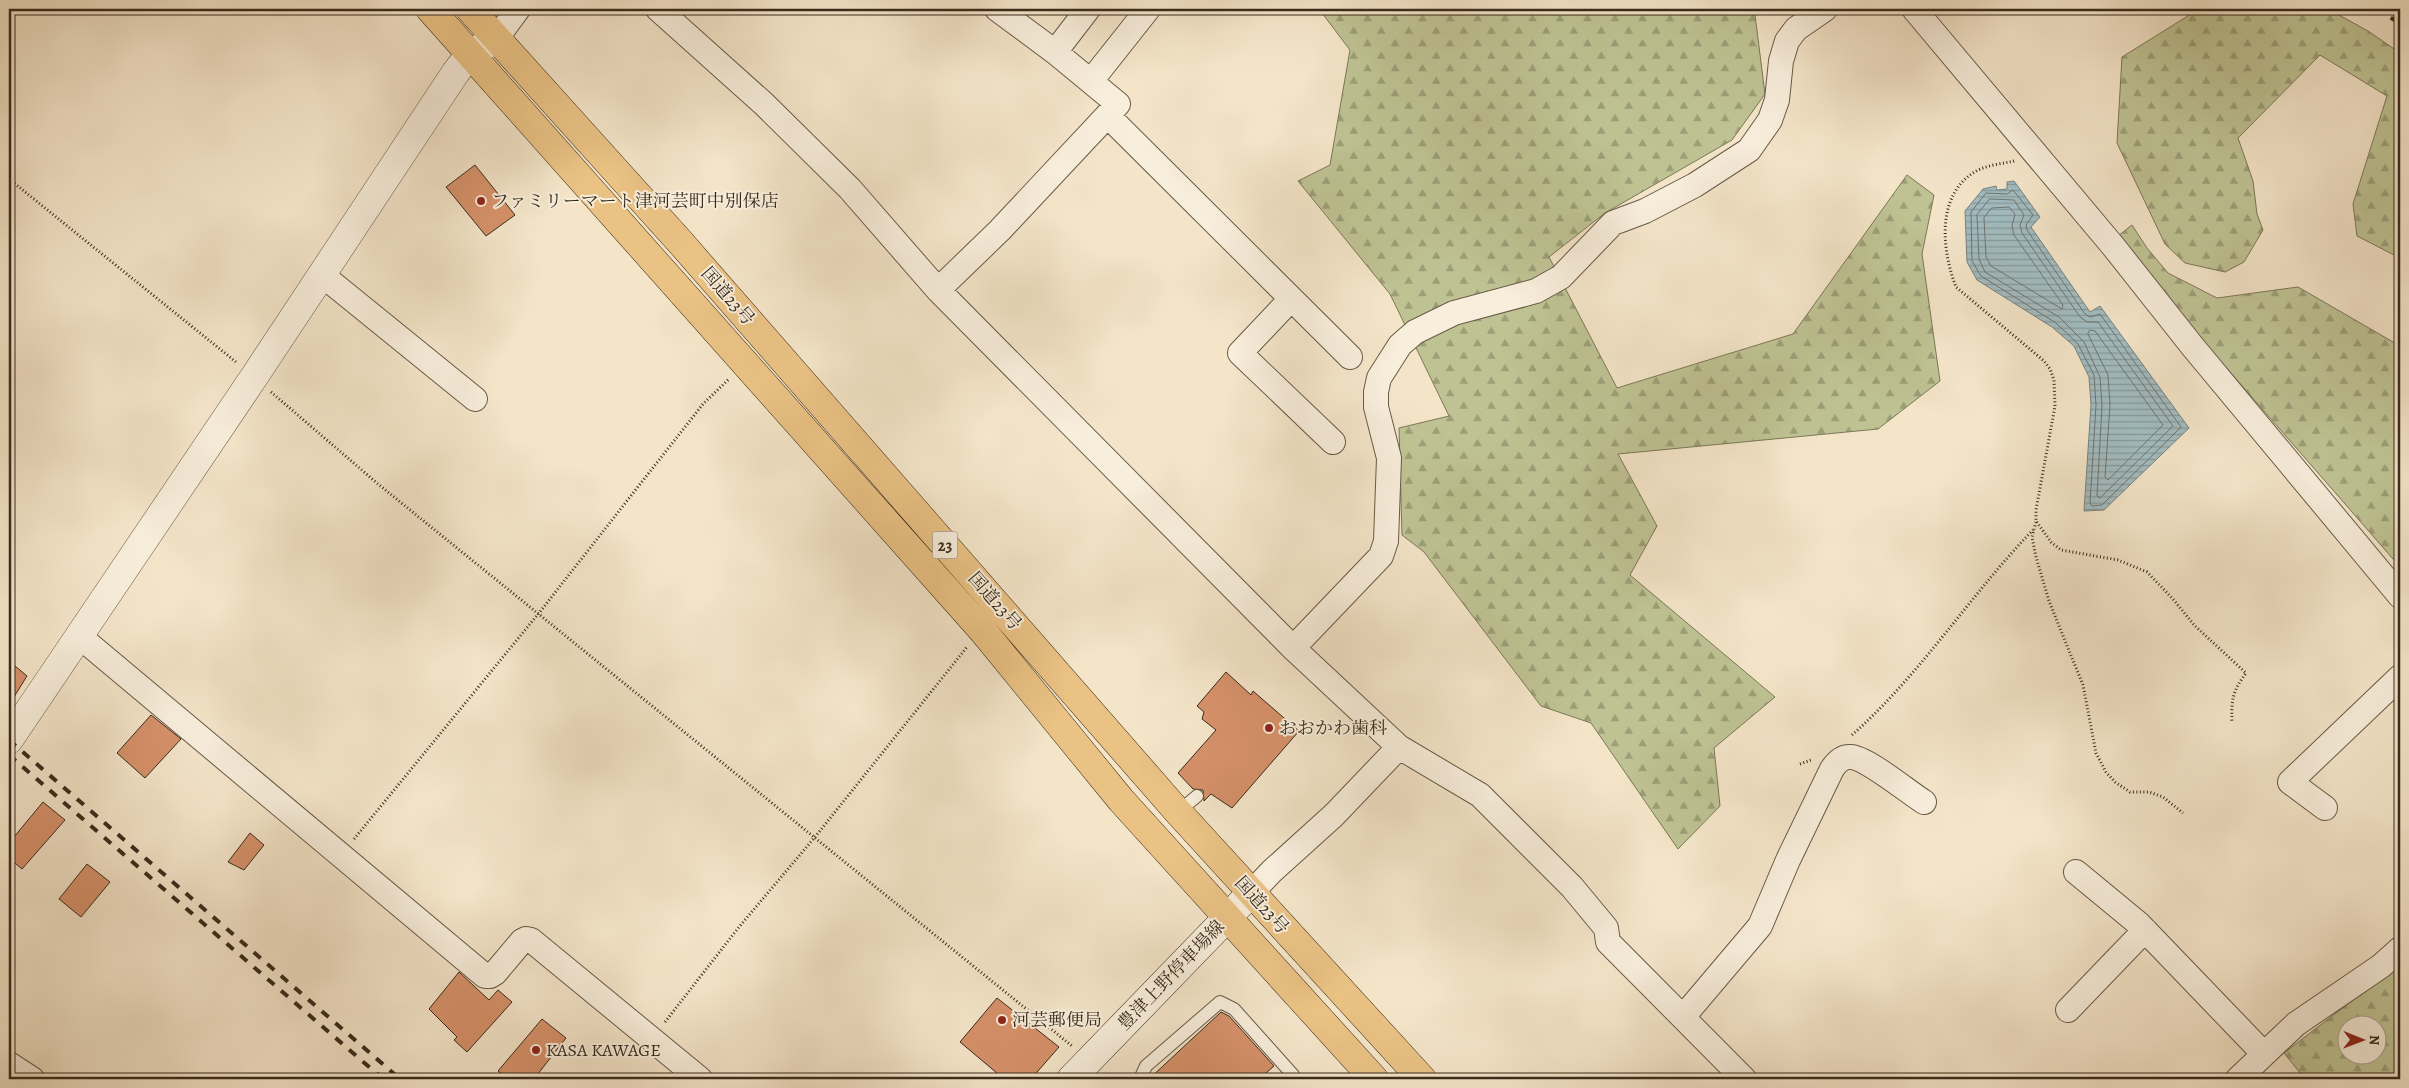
<svg xmlns="http://www.w3.org/2000/svg" width="2409" height="1088" font-family="Alegreya,'Noto Serif JP',serif">
<defs>
<pattern id="forest-firs" width="22" height="20" patternUnits="userSpaceOnUse" patternTransform="scale(1.25)"><rect width="22" height="20" fill="#bfc394"/><path d="M5 1l3.5 6h-7zM16 11l3.5 6h-7z" fill="#9c9f78"/></pattern>
<pattern id="water-rules" width="6" height="5" patternUnits="userSpaceOnUse" patternTransform="scale(1.25)"><rect width="6" height="5" fill="#a2bcc1"/><path d="M0 2.5h6" fill="none" stroke="#85999c"/></pattern>
</defs>
<rect width="100%" height="100%" fill="#f4e5c9"/>
<filter id="stains"><feTurbulence type="fractalNoise" baseFrequency=".004" numOctaves="4"/><feColorMatrix values="0 0 0 0 .2 0 0 0 0 .09 0 0 0 0 .02 0 0 0 .5 -.17"/></filter>
<radialGradient id="worn" r=".72"><stop offset=".6" stop-color="#630" stop-opacity="0"/><stop offset="1" stop-color="#630" stop-opacity=".3"/></radialGradient>
<!-- forest -->
<path fill="url(#forest-firs)" stroke="#7c7758" fill-rule="evenodd" d="M1319 9H1747L1755 15 1765 94 1732 140 1605 213 1549 257 1617 388 1793 334 1907 175 1934 195 1922 254 1940 381 1878 429 1618 454 1657 526 1630 575 1775 697 1714 748 1720 806 1678 849 1591 723 1541 706 1424 552 1402 535 1399 428 1449 416 1390 294 1298 181 1330 165 1350 50Z
M2199 9H2328L2368 31 2400 53V258L2357 236 2353 204 2387 96 2320 55 2238 138 2253 181 2257 214 2263 230 2244 262 2225 272 2185 263 2165 244 2117 143 2122 57Z
M2132 225 2147 248 2168 273 2217 298 2298 287 2400 346V567L2203 341 2118 236Z
M2400 964V1079H2305L2284 1053ZM2346 1026H2376V1056H2346Z"/>
<!-- water -->
<path fill="url(#water-rules)" stroke="#78827f" d="M2014 181 2040 217 2031 227 2090 312 2100 306 2189 428 2104 510 2084 511 2091 405 2089 377 2074 346 2052 327 1977 280 1967 262 1965 211 1983 189 1996 186 1997 190 2007 189V182Z"/>
<g fill="none" stroke-linecap="round" stroke-linejoin="round">
<!-- shore -->
<path stroke="#6e746e" stroke-width="1" d="M2013 190 2033 215 2026 225 2027 230 2085 314 2090 317 2100 314 2181 427 2102 505 2092 506 2090 503 2096 405 2094 375 2078 344 2056 323 1981 276 1972 261 1971 212 1986 193 2007 194Z
M1990 199 2014 200 2024 215 2020 225 2022 233 2080 317 2087 322H2098L2173 426 2100 498 2097 496 2102 406 2100 377 2084 342 2059 317 1985 272 1979 259 1977 215Z
M1992 208 2009 207 2015 214 2012 226 2014 235 2063 305 2062 309 1991 266 1986 257 1984 218Z
M2090 330 2095 331 2163 425 2108 480 2105 477 2110 405 2108 375 2088 334Z"/>
</g>
<!-- building -->
<path fill="#d6916a" stroke="#392b1c" d="M475 165 515 215 486 236 446 187Z
M9 661 27 676 9 705Z
M1226 672 1251 695 1253 691 1299 731 1232 808 1211 794 1204 801 1203 790 1193 789 1178 773 1216 730 1202 719 1204 712 1197 706Z
M151 715 181 739 145 778 117 753Z
M43 802 65 820 22 869 9 858V843Z
M250 833 264 845 244 870 228 862Z
M87 864 110 882 81 917 59 899Z
M459 972 489 1000 498 990 512 1002 467 1052 454 1040 457 1037 429 1009Z
M997 998 1059 1047 1031 1079H1004L960 1042Z
M1221 1012 1229 1016 1274 1066 1259 1079H1149Z
M542 1019 566 1038 534 1079H508L498 1071Z"/>
<g fill="none" stroke-linecap="round" stroke-linejoin="round">
<defs>
<path id="service" d="M1178 812 1197 796
M1140 1079 1146 1066 1220 1002 1234 1009 1293 1075"/>
<path id="minor" d="M658 9 764 104 850 189 938 290 1293 648 1399 747 1480 795 1572 887 1606 928 1608 942 1744 1079
M1914 9 2113 246 2193 347 2400 596
M496 39 518 9
M1055 52 1088 9
M1091 81 1148 9
M1108 116 1350 357
M321 274 475 399
M938 290 1000 230 1118 104 1055 52 997 9
M1291 299 1240 353 1333 442
M79 636 485 976H490L495 973 522 941 526 939 531 940 700 1079
M1293 648 1381 556 1386 541 1389 458 1376 407V392L1379 378 1400 345 1415 332 1454 313 1536 291 1561 277 1613 223 1645 211 1695 185 1749 150 1770 120 1777 100 1781 61 1787 41 1796 29 1825 9
M2325 808 2290 782 2400 677
M2076 872 2139 924 2263 1053
M1251 893 1272 871 1334 815 1399 747
M2068 1010 2145 930
M1683 1017 1760 926 1788 860 1832 769C1836 763 1842 756 1851 757 1867 758 1908 792 1924 802
M9 1064 32 1079
M2238 1079 2296 1024 2381 966 2400 949"/>
<path id="tertiary" d="M9 740 254 377 456 72 470 54 496 39"/>
<path id="secondary" d="M1071 1079 1251 893"/>
<path id="trunk" d="M430 9 983 631 1121 800 1374 1079
M470 9 681 243 1178 812 1422 1079"/>
</defs>
<!-- service casing -->
<use href="#service" stroke="#685a47" stroke-width="14"/>
<!-- minor casing -->
<use href="#minor" stroke="#685a47" stroke-width="26"/>
<!-- tertiary casing -->
<use href="#tertiary" stroke="#685a47" stroke-width="29"/>
<!-- secondary casing -->
<use href="#secondary" stroke="#392b1c" stroke-width="29"/>
<!-- trunk casing -->
<use href="#trunk" stroke="#392b1c" stroke-width="29"/>
<!-- path -->
<path stroke="#392b1c" stroke-width="3" stroke-dasharray="1 2.5" stroke-linecap="butt" d="M2014 161C2001 164 1985 165 1973 173 1936 197 1942 251 1956 287L2044 361 2050 369 2054 380 2055 406 2036 510V521L2051 542 2061 550 2118 560 2147 572 2173 599 2194 625 2246 673C2233 691 2231 699 2232 722
M9 179 236 362
M271 392 378 484 1072 1046
M2036 522 2032 537 2036 557 2049 601 2083 685 2096 753 2106 772 2115 782 2130 792H2149L2163 797 2183 813
M1852 735C1921 674 1970 595 2033 530
M1800 764 1811 760
M354 839 539 613 703 404 729 379
M665 1022 739 927 815 837 967 647"/>
<!-- service -->
<use href="#service" stroke="#f8eedc" stroke-width="12"/>
<!-- minor -->
<use href="#minor" stroke="#f8eedc" stroke-width="24"/>
<!-- tertiary -->
<use href="#tertiary" stroke="#f8eedc" stroke-width="28"/>
<!-- secondary -->
<use href="#secondary" stroke="#f8eedc" stroke-width="28"/>
<!-- trunk -->
<use href="#trunk" stroke="#eac284" stroke-width="28"/>
<!-- rail -->
<path stroke="#392b1c" stroke-width="4" stroke-dasharray="9 9" stroke-linecap="butt" d="M2375 9 2400 23
M9 740 400 1079
M9 755 383 1079"/>
</g>
<!-- markers -->
<g fill="#8f2418" stroke="#f8eedc" stroke-width="2">
<circle cx="481" cy="201" r="5"/>
<circle cx="1269" cy="728" r="5"/>
<circle cx="1002" cy="1020" r="5"/>
<circle cx="536" cy="1050" r="5"/>
</g>
<g text-anchor="middle" stroke-width="4" stroke-linejoin="round" paint-order="stroke">
<!-- shield labels -->
<rect fill="#f8eedc" stroke="#726656" stroke-width="1" x="932.5" y="531.5" width="25" height="27" rx="4"/>
<g font-size="16" font-weight="bold" fill="#392b1c">
<text x="945" y="551">23</text>
</g>
<!-- poi labels -->
<g font-size="18" fill="#392b1c" stroke="#f8eedc" text-anchor="start">
<text x="491" y="207">ファミリーマート津河芸町中別保店</text>
<text x="1279" y="734">おおかわ歯科</text>
<text x="1012" y="1026">河芸郵便局</text>
<text x="546" y="1056">KASA KAWAGE</text>
</g>
<!-- street labels -->
<g font-size="18" fill="#392b1c" stroke="#f8eedc">
<text transform="translate(728 296) rotate(49)" y="6">国道23号</text>
<text transform="translate(995 601) rotate(49)" y="6">国道23号</text>
<text transform="translate(1262 905) rotate(48)" y="6">国道23号</text>
<text transform="translate(1171 975) rotate(-46)" y="6">豊津上野停車場線</text>
</g>
</g>
<!-- margin -->
<rect width="2409" height="1088" fill="none" stroke="#f4e5c9" stroke-width="30"/>
<rect x="10" y="10" width="2389" height="1068" fill="none" stroke="#392b1c" stroke-width="2.5"/>
<rect x="15" y="15" width="2379" height="1058" fill="none" stroke="#392b1c"/>
<!-- north arrow -->
<g transform="translate(2362 1040) rotate(91)"><circle r="24" fill="#f8eedc" stroke="#aca08f"/>
<path d="M0-4L9 19L0 12L-9 19Z" fill="#8f2418"/>
<text y="-8" font-size="14" font-weight="bold" text-anchor="middle" fill="#392b1c">N</text>
</g>
<rect width="100%" height="100%" filter="url(#stains)"/>
<rect width="100%" height="100%" fill="url(#worn)"/>
</svg>
